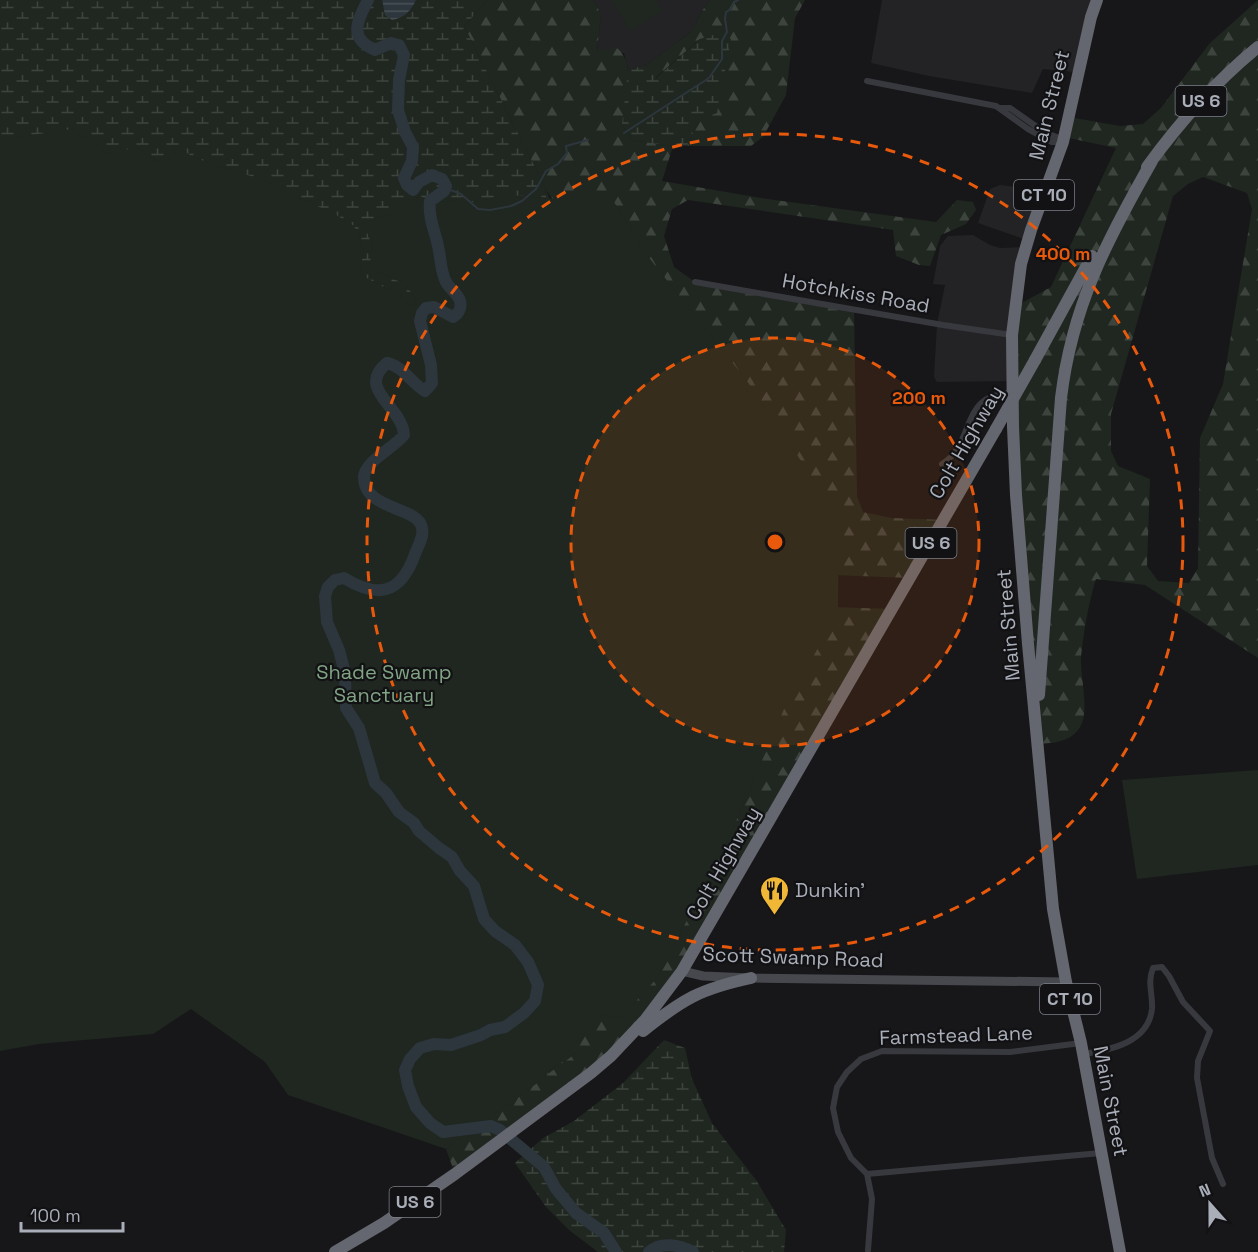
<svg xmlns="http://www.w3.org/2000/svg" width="1258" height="1252" font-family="'Space Grotesk',sans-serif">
<defs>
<pattern id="forest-firs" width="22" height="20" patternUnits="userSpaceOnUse" patternTransform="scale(1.5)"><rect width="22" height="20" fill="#1f2720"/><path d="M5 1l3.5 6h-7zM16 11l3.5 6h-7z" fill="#3d443e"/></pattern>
<pattern id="wetland-marsh" width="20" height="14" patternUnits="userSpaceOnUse" patternTransform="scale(1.5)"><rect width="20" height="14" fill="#1f2720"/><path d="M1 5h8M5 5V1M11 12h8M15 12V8" fill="none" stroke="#3d443e"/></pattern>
<pattern id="water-rules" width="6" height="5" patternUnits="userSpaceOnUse" patternTransform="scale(1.5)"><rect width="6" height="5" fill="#2d363d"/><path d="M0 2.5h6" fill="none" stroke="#495157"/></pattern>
</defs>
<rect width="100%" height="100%" fill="#171719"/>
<!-- built -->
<path fill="#232326" d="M593 0H710L704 8 691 32 646 65 628 70 624 53 597 52 601 14Z
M882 0H1091L1074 72 1043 69 1032 93 929 76 871 63Z
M1000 185 1024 188 1044 196 1027 240 978 223 990 189Z
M973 235 990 245 1000 248 1025 247 1012 381 937 382 934 377 937 324 945 285 933 284 940 246 948 236Z"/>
<!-- forest -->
<path fill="url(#forest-firs)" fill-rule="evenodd" d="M488 0H593L601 14 597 51 617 48C637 64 625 102 622 125L632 140 673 146 662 181 761 198 936 222 957 200 973 202 976 210 966 224 941 235 930 266 919 265 896 256 893 230 688 200 672 209 664 236 674 267 695 282 854 309 857 496 863 512 892 518 944 520 910 578 807 574 678 372 546 190 571 249 800 606 893 609 682 971 628 1039 455 1174 446 1149 576 1053 577 484 545 187 464 26Z
M710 0H805L795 18 786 95 763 137 751 146H687L699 120 700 39 655 78 646 65 691 32 704 8Z
M1258 0V658L1145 585 1096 579C1088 605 1084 630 1081 657 1080 677 1090 711 1080 727 1071 742 1054 743 1038 744L1023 569 1014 307 1051 287 1116 148 1064 137 1069 117 1120 126 1143 124 1161 108 1209 44ZM1203 177 1247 193 1252 209 1223 384 1200 438 1198 568 1189 583 1158 581 1147 566 1150 479 1118 466 1111 451V414L1173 196 1188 184Z"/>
<!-- wetland -->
<path fill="url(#wetland-marsh)" d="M0 0H382L383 7 408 13 416 0H488L464 26 545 187 624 862 576 1053 446 1149 290 1026 0 950Z
M723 32 731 39 717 113 699 120 687 146H673L632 140 622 125 628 70 646 65 656 78 700 39Z
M664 1040 685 1048 692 1079 712 1123 756 1180 786 1230 784 1252H598L569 1230 546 1207 515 1163 543 1138 574 1121 623 1083Z"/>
<!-- green -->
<path fill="#1f2720" d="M612 0H656L662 11 630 31Z
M72 129 112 157 134 146 165 166 177 147 195 158 266 181 289 194 333 213 354 226 364 250 359 274 382 286 399 293 409 306 418 300 404 284 369 267 373 247 363 223 394 213 418 197 462 204 511 195 558 199 609 194 646 254 747 381 839 517 838 612 784 709 725 847 657 978 620 1019 603 1014 540 1081 446 1149 288 1095 265 1062 191 1009 153 1034 39 1044 0 1051V140Z
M1258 770V865L1137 879 1122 780Z"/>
<!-- water -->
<path fill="url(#water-rules)" d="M382 0H416C411 11 404 18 392 20L385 15Z"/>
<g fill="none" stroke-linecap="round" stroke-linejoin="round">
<!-- stream -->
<path stroke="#2d363d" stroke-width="2" d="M624 133 709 78 722 59V41L727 32 725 19 726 12 731 9 734 2 738 0
M445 188 461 194 478 209 490 210 511 206 522 201 536 189 546 171 558 164 567 153 566 146 588 140"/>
<!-- river -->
<path stroke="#2d363d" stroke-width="12" d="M368 0C358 20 347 38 375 50L391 43 399 45 404 55 399 80 398 110 405 132 413 147 412 161 404 178 407 185 413 190 419 182 432 175 442 179 446 186 444 191 430 201C428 219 436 233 439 251 441 262 441 272 446 282 450 289 458 294 460 301 462 308 458 314 453 317L434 307 426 308 422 313 420 321 431 365 432 383 425 391C411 383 403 366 387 363 355 389 403 407 404 435 395 447 364 462 364 477 364 511 419 506 422 528 424 537 418 546 415 554 401 594 378 599 344 578L335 580 328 587 325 596 327 622 339 650 345 673 346 708 359 728 375 783 386 793 399 812 414 823 419 831 439 848 452 857 460 871 474 886 484 919 495 931 515 945 528 962 538 985 535 1001 524 1013 505 1027 490 1030 481 1035 451 1045 434 1044 420 1048 410 1059 405 1070 408 1086 416 1107 430 1123 443 1132 491 1126 500 1130 544 1167 556 1189 576 1213 604 1233 616 1252
M649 1252C661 1241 680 1245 693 1252"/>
<!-- street -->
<path stroke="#38393e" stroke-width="6" d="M867 81 996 106 1028 129 1052 142H1062
M1000 108H1010L1044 132 1059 138 1063 142
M695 282 943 325 1012 335
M942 464C977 442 958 394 1012 393
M1083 1054C1110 1050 1148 1043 1152 1009 1153 994 1147 983 1153 968L1162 967 1169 976 1183 1002 1210 1031 1198 1061 1197 1078 1212 1158 1223 1184
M867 1174 1101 1153
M868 1250 872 1199 867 1174 851 1158 838 1132 833 1108 837 1087 847 1072 861 1059 882 1051 1010 1052 1081 1043"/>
<!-- secondary -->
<path stroke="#46484e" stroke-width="9" d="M682 971 703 976 751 978 1066 982"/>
<!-- highway -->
<path stroke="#64676f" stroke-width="12" d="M1097 0 1091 17 1063 142 1031 230 1021 264 1012 335 1013 427 1016 495 1028 644 1053 909 1066 982 1081 1043 1120 1252
M1147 167C1179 123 1215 82 1258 47
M1035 360 1092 256
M1039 695 1061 398C1072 306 1107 240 1152 161
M643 1031C683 999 700 989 751 978
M335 1252 384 1223 455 1174 591 1073 611 1056 645 1020 682 971 996 429"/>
<!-- highway-bridge -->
<path stroke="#64676f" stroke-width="12" d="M996 429 1035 360"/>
</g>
<!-- distance rings -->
<circle cx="775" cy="542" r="204" fill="#e8590c" fill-opacity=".12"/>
<g fill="none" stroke="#e8590c" stroke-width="3" stroke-dasharray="10 8">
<circle cx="775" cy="542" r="204"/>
<circle cx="775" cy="542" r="408"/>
</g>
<!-- icons -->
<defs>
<symbol id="restaurant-pin" viewBox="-11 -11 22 30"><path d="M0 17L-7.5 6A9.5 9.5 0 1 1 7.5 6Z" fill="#f1b737" stroke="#121214"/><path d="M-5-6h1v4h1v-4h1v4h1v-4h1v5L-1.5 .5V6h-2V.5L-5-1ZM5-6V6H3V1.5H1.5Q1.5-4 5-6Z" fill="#111"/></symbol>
</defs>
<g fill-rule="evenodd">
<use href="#restaurant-pin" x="758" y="874" width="33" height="45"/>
</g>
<g text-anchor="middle" stroke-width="4.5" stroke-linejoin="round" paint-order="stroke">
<!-- shield labels -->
<g fill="#121214" stroke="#7c7f88" stroke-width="1.5">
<rect x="1175.5" y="86" width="51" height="30" rx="4.5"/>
<rect x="1014" y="180" width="60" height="30" rx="4.5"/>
<rect x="905.5" y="528" width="51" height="30" rx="4.5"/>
<rect x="1040" y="984" width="60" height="30" rx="4.5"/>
<rect x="389.5" y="1187" width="51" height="30" rx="4.5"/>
</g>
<g font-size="18" font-weight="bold" fill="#a9aeb9">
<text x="1201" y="107">US 6</text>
<text x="1044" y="201">CT 10</text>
<text x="931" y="549">US 6</text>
<text x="1070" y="1005">CT 10</text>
<text x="415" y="1208">US 6</text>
</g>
<!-- street labels -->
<g font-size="20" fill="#a9aeb9" stroke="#121214">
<text transform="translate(1049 105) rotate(-76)" y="7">Main Street</text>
<text transform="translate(856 293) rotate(10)" y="7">Hotchkiss Road</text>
<text transform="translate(966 442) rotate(-60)" y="7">Colt Highway</text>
<text transform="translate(1008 625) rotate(-95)" y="7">Main Street</text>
<text transform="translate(723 863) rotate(-60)" y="7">Colt Highway</text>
<text transform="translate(793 957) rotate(2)" y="7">Scott Swamp Road</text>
<text transform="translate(956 1035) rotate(-2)" y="7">Farmstead Lane</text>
<text transform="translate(1111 1101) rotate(79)" y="7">Main Street</text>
</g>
<!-- park labels -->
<g font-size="20" fill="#81a484" stroke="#121214">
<text x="384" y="679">Shade Swamp<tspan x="384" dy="23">Sanctuary</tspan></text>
</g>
<!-- poi labels -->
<g font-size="20" fill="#a9aeb9" stroke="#121214" text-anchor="start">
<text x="795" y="897">Dunkin'</text>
</g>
</g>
<circle cx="775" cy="542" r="9" fill="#e8590c" stroke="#121214" stroke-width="3"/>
<g font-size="18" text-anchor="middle" font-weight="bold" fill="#e8590c" stroke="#121214" stroke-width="4.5" stroke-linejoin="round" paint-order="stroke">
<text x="1063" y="260">400 m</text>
<text x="919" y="404">200 m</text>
</g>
<!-- north arrow -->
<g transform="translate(1210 1204) rotate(339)" stroke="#121214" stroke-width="4.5" paint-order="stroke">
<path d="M0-4.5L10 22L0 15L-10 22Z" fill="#a9aeb9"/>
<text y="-9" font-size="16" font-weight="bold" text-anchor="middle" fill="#a9aeb9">N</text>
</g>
<!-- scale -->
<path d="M21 1222v9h102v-9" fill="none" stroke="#a9aeb9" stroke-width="3"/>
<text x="30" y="1222" font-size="18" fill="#a9aeb9" stroke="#121214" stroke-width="4.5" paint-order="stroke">100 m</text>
</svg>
